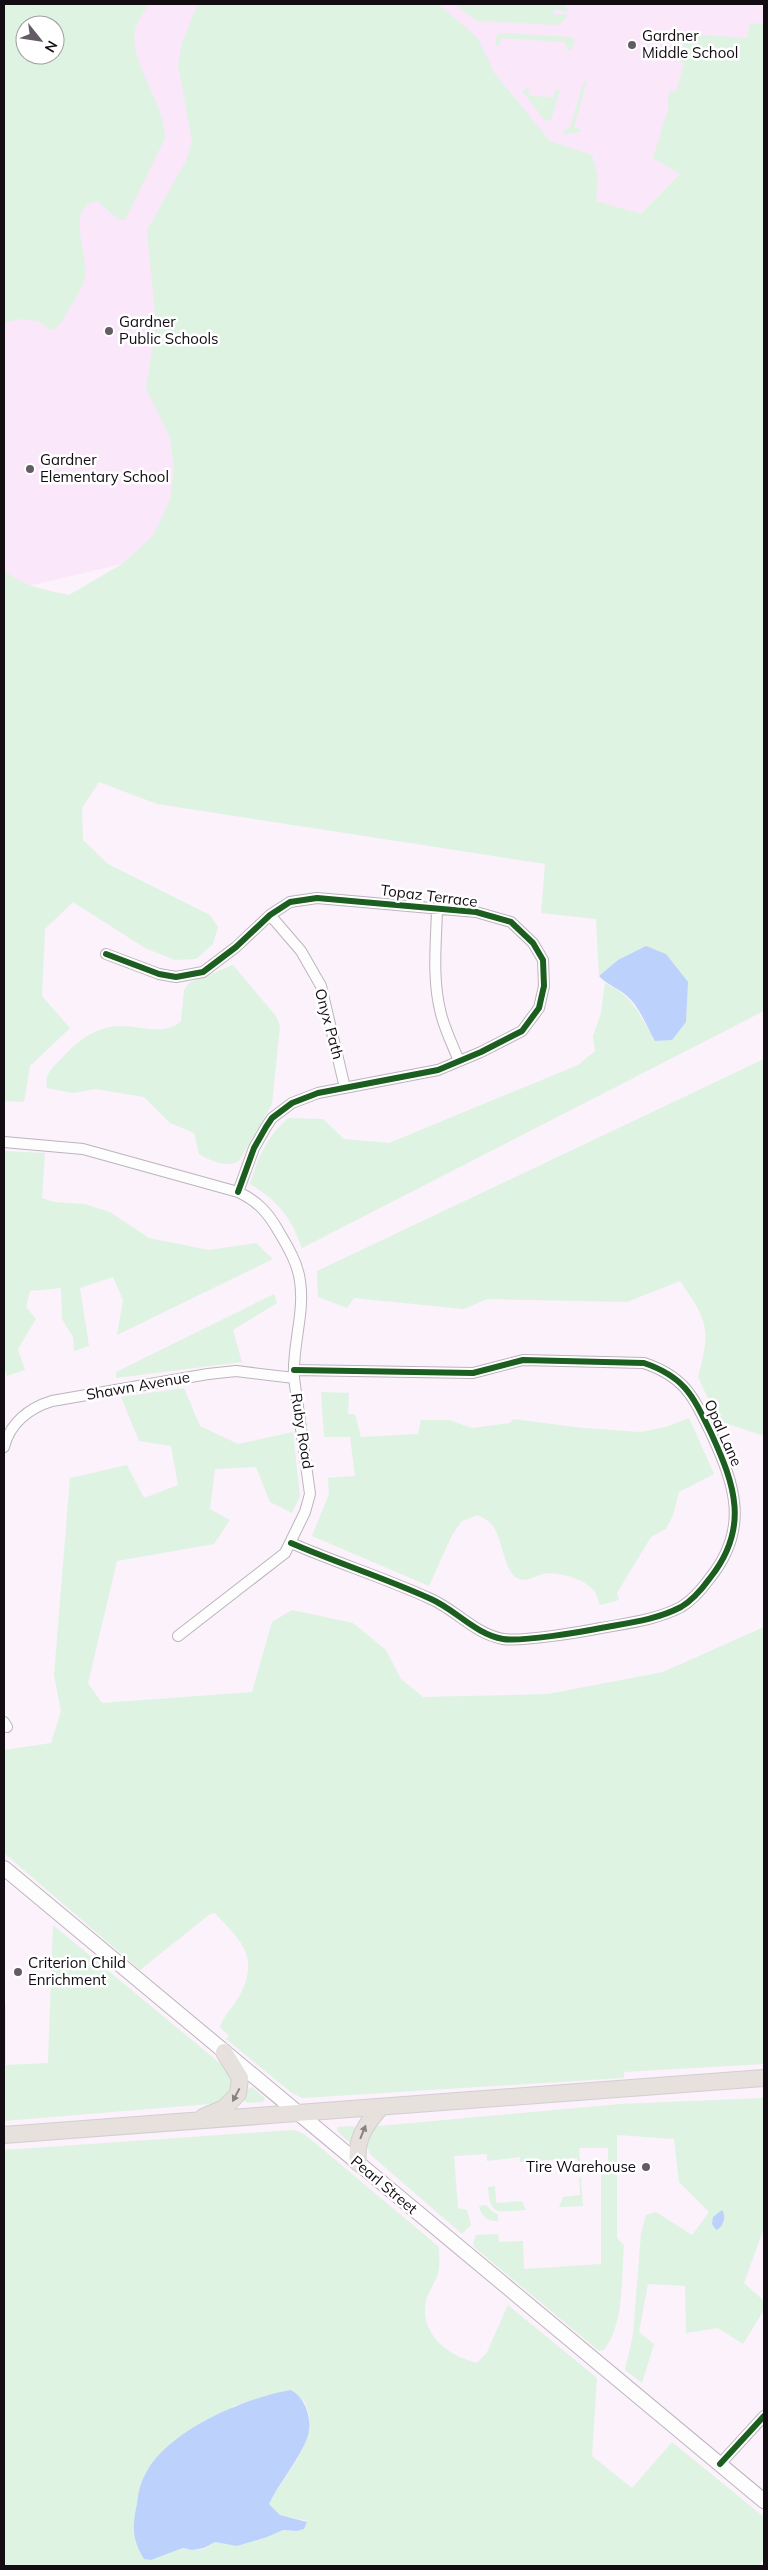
<svg xmlns="http://www.w3.org/2000/svg" width="768" height="2570" font-family="Mulish,sans-serif">
<rect width="100%" height="100%" fill="#fbf2fb"/>
<!-- built -->
<path fill="#fae7fa" d="M82 4H764V91L562 292 161 555 32 585 4 586V245Z"/>
<!-- green -->
<path fill="#dff3e2" fill-rule="evenodd" d="M4 4H150C144 11 136 22 135 31 129 64 165 101 165 138L125 220H119L97 201C64 207 89 255 85 276 83 289 74 300 68 311 64 319 59 328 50 330L39 321 20 319 4 323ZM25 25H55V55H25Z
M198 4H438L477 37 495 74 550 141 592 155 598 175 596 201 641 214 680 174 653 158 669 106 667 103 670 91 676 92 684 63 679 61 686 34 748 38 749 23 764 24V16V1011L302 1248C290 1216 279 1202 250 1184 258 1156 267 1137 288 1118L323 1119 344 1139 389 1143 578 1065 595 1051 593 1036 601 1013 605 983C635 997 639 1015 655 1041L618 960 599 976 596 919 541 913 545 864 157 804 99 782 82 808 83 840 108 864 210 915 218 927 213 944 196 959 175 960 145 948 73 902 45 929 42 996 70 1028 30 1066 24 1102 4 1101V570C21 586 47 590 69 595L122 564 153 536 170 500 174 470 170 437 146 389 156 324 147 230 186 161 192 140 178 65 182 43Z
M454 4H565L568 12 554 9V15L568 14 563 22 556 25 477 21Z
M499 33 572 37 575 40 571 51 567 49 565 42 501 38 499 46H496V38Z
M584 81H587L574 127 580 129 581 132 565 134 562 132 570 127Z
M528 87 529 96 554 97 555 89 560 90 551 120 545 121 523 92 525 88Z
M233 965 276 1016 280 1026 272 1104 239 1161C226 1168 211 1161 199 1154L194 1133 170 1123 144 1097 95 1089 73 1093 47 1088C44 1076 51 1069 59 1061 74 1045 87 1032 110 1027 133 1022 163 1039 181 1021L184 990 189 983Z
M764 1059V1436L719 1421 698 1377C711 1329 708 1321 680 1281L627 1302 487 1299 464 1309 354 1298 347 1308 318 1297 317 1271Z
M4 1151 45 1153 42 1198 54 1202 84 1204 110 1212 149 1238 209 1250 256 1243 273 1259 117 1335 123 1300 113 1277 80 1288 89 1346 74 1351 73 1337 62 1319 61 1288 30 1291 26 1307 36 1319 18 1349 25 1370 7 1376 4 1367Z
M274 1294 277 1303 233 1330 242 1362 116 1378V1372Z
M184 1388 200 1426 238 1444 293 1432 300 1496 292 1513 270 1502 256 1467 215 1469 210 1509 230 1520 214 1544 117 1561 88 1683 102 1703 252 1692 272 1622 292 1610 353 1623 386 1650 401 1679 423 1697 548 1694 663 1672 764 1627V2064L624 2072V2078L303 2098 292 2093 226 2039 229 2036 220 2027C225 2013 236 2004 242 1991 259 1953 238 1939 215 1913L210 1914 140 1970 4 1853V1750L51 1743 61 1711 54 1675 70 1478 127 1465 144 1498 178 1485 171 1446 139 1441 121 1397Z
M321 1392 349 1393 348 1414H355L361 1437 418 1434 421 1420H449L472 1428 510 1423 513 1419 583 1428 640 1432 666 1427 689 1418 714 1474 679 1492 673 1515 666 1529 651 1537 617 1593 619 1600 600 1605C598 1601 597 1594 594 1591 584 1578 558 1572 543 1574 534 1576 528 1583 517 1578 504 1571 503 1540 493 1526 490 1521 483 1518 478 1515L462 1521 452 1535 429 1586 312 1536 329 1494 328 1478 355 1476 350 1437H324Z
M53 1925 227 2069 233 2076 235 2088 222 2103 4 2121V2002L6 2004V2065L48 2063Z
M252 2087 265 2098 263 2102 247 2103 244 2099 248 2089Z
M764 2098V2228L744 2283 764 2301V2310L743 2344 718 2328 686 2333 685 2286 648 2284 639 2332 654 2344 642 2383 625 2370 633 2335 641 2233 646 2215 656 2212 692 2235 709 2212 679 2182 674 2139 617 2135V2238L624 2245C621 2279 625 2322 604 2350L599 2351 474 2247 473 2243 476 2235 498 2234 499 2242 523 2241 524 2269 601 2264V2172L608 2171V2148H579L581 2174 579 2175 577 2158 520 2162V2157L487 2161V2154L454 2156 458 2208 467 2210 471 2225 462 2234 372 2156C364 2147 366 2131 378 2126L620 2104Z
M353 2126 357 2131 354 2140 349 2142 337 2131 338 2127Z
M294 2130 304 2134 314 2142 439 2247C439 2255 440 2266 438 2274 434 2284 426 2295 425 2306 423 2337 449 2356 477 2363L487 2352 508 2305 597 2378 592 2456 632 2488 672 2442 764 2517V2559L758 2566H4V2150ZM290 2390C294 2394 302 2398 305 2403 322 2439 283 2475 269 2504L280 2515 307 2521 304 2529 297 2531 283 2530 252 2541 226 2544 215 2542 204 2549 192 2550 183 2548 151 2560 233 2406Z
M579 2178H581L583 2206 559 2207 563 2197 580 2195Z
M495 2186 496 2203 522 2201 526 2210C499 2211 490 2219 488 2187Z
M486 2205 493 2212 498 2214V2221C488 2222 481 2216 479 2206Z"/>
<!-- water -->
<path fill="#bdd1fd" d="M646 946 666 954 688 982 686 1022 672 1040 655 1041C648 1029 640 1009 631 1000 622 989 608 986 599 976L618 960Z
M722 2210C727 2216 723 2228 716 2230L712 2224 713 2217Z
M290 2390C307 2397 314 2424 306 2441 296 2464 279 2483 269 2504L280 2515 307 2522 304 2529 297 2531 283 2530 267 2537 237 2546 215 2542 204 2548 192 2550 183 2548 151 2560 144 2559C132 2540 132 2526 137 2504 138 2495 140 2483 145 2475 166 2431 245 2398 290 2390Z"/>
<g fill="none" stroke-linecap="round" stroke-linejoin="round">
<defs>
<path id="minor" d="M437 910C436 944 432 980 441 1014 445 1030 453 1046 459 1061
M270 915 301 951 321 986 345 1088
M106 954 159 974 176 977 203 972 236 947 270 915 290 902 317 898 476 912 511 922 533 943 543 960 544 986 539 1008 522 1031 481 1052 438 1070 318 1093 292 1103 272 1118 266 1127 254 1148 238 1192
M4 1142 83 1149 238 1192C258 1201 269 1214 279 1232 288 1247 298 1264 300 1281 305 1313 292 1346 294 1378L310 1494 305 1512 285 1553 178 1636
M4 1447C10 1423 29 1408 52 1401L208 1374 236 1371 294 1378
M291 1543C337 1563 385 1578 431 1599 456 1610 475 1634 503 1639 521 1642 581 1632 601 1628 628 1623 656 1620 681 1607 693 1600 702 1589 710 1578 750 1528 735 1485 711 1433 693 1396 685 1377 644 1363L523 1360 473 1373 294 1370
M4 1722 7 1727
M720 2464 764 2416"/>
<path id="secondary" d="M4 1868 764 2501"/>
<path id="trunk" d="M203 2117 224 2108 238 2094 240 2078 224 2052
M4 2135 764 2078
M358 2163C355 2139 366 2124 381 2107"/>
</defs>
<!-- minor casing -->
<use href="#minor" stroke="#bcb5bc" stroke-width="12"/>
<!-- secondary casing -->
<use href="#secondary" stroke="#bcb5bc" stroke-width="16"/>
<!-- trunk casing -->
<use href="#trunk" stroke="#d3ced3" stroke-width="18"/>
<!-- minor -->
<use href="#minor" stroke="#fefdfe" stroke-width="10"/>
<!-- secondary -->
<use href="#secondary" stroke="#fefdfe" stroke-width="14"/>
<!-- trunk -->
<use href="#trunk" stroke="#e6e1dc" stroke-width="16"/>
<defs>
<path id="cycleway" d="M106 954 159 974 176 977 203 972 236 947 270 915 290 902 317 898 476 912 511 922 533 943 543 960 544 986 539 1008 522 1031 481 1052 438 1070 318 1093 292 1103 272 1118 266 1127 254 1148 238 1192
M291 1543C337 1563 385 1578 431 1599 456 1610 475 1634 503 1639 521 1642 581 1632 601 1628 628 1623 656 1620 681 1607 693 1600 702 1589 710 1578 750 1528 735 1485 711 1433 693 1396 685 1377 644 1363L523 1360 473 1373 294 1370
M720 2464 764 2416"/>
</defs>
<!-- cycleway casing -->
<use href="#cycleway" stroke="#fff" stroke-width="9"/>
<!-- cycleway -->
<use href="#cycleway" stroke="#1b5e20" stroke-width="6"/>
</g>
<!-- one-way arrows -->
<defs><path id="oneway-solid" d="M-6-.8H1V-3.2L6.5 0L1 3.2V.8H-6Z" transform="scale(1.25)"/></defs>
<g fill="#878182">
<use href="#oneway-solid" transform="translate(236 2095) rotate(118)"/>
<use href="#oneway-solid" transform="translate(363 2132) rotate(-68)"/>
</g>
<!-- markers -->
<g fill="#645c64" stroke="#fff" stroke-width="2">
<circle cx="632" cy="45" r="5"/>
<circle cx="109" cy="331" r="5"/>
<circle cx="30" cy="469" r="5"/>
<circle cx="18" cy="1972" r="5"/>
<circle cx="646" cy="2167" r="5"/>
</g>
<g text-anchor="middle" stroke-width="5" stroke-linejoin="round" paint-order="stroke">
<!-- poi labels -->
<g font-size="15" fill="#130c13" stroke="#fff" text-anchor="start">
<text x="642" y="41">Gardner<tspan x="642" dy="17">Middle School</tspan></text>
<text x="119" y="327">Gardner<tspan x="119" dy="17">Public Schools</tspan></text>
<text x="40" y="465">Gardner<tspan x="40" dy="17">Elementary School</tspan></text>
<text x="28" y="1968">Criterion Child<tspan x="28" dy="17">Enrichment</tspan></text>
<text x="636" y="2172" text-anchor="end">Tire Warehouse</text>
</g>
<!-- street labels -->
<g font-size="15" fill="#130c13" stroke="#fff">
<text transform="translate(429 896) rotate(7)" y="5">Topaz Terrace</text>
<text transform="translate(329 1024) rotate(75)" y="5">Onyx Path</text>
<text transform="translate(138 1386) rotate(-10)" y="5">Shawn Avenue</text>
<text transform="translate(302 1431) rotate(81)" y="5">Ruby Road</text>
<text transform="translate(723 1433) rotate(66)" y="5">Opal Lane</text>
<text transform="translate(384 2185) rotate(40)" y="5">Pearl Street</text>
</g>
</g>
<!-- border -->
<rect width="768" height="2570" fill="none" stroke="#130c13" stroke-width="10"/>
<!-- north arrow -->
<g transform="translate(40 40) rotate(120)"><circle r="24" fill="#ffffff" stroke="#a19ea1"/>
<path d="M0-4L9 19L0 12L-9 19Z" fill="#645c64"/>
<text y="-8" font-size="14" font-weight="bold" text-anchor="middle" fill="#130c13">N</text>
</g>
</svg>
